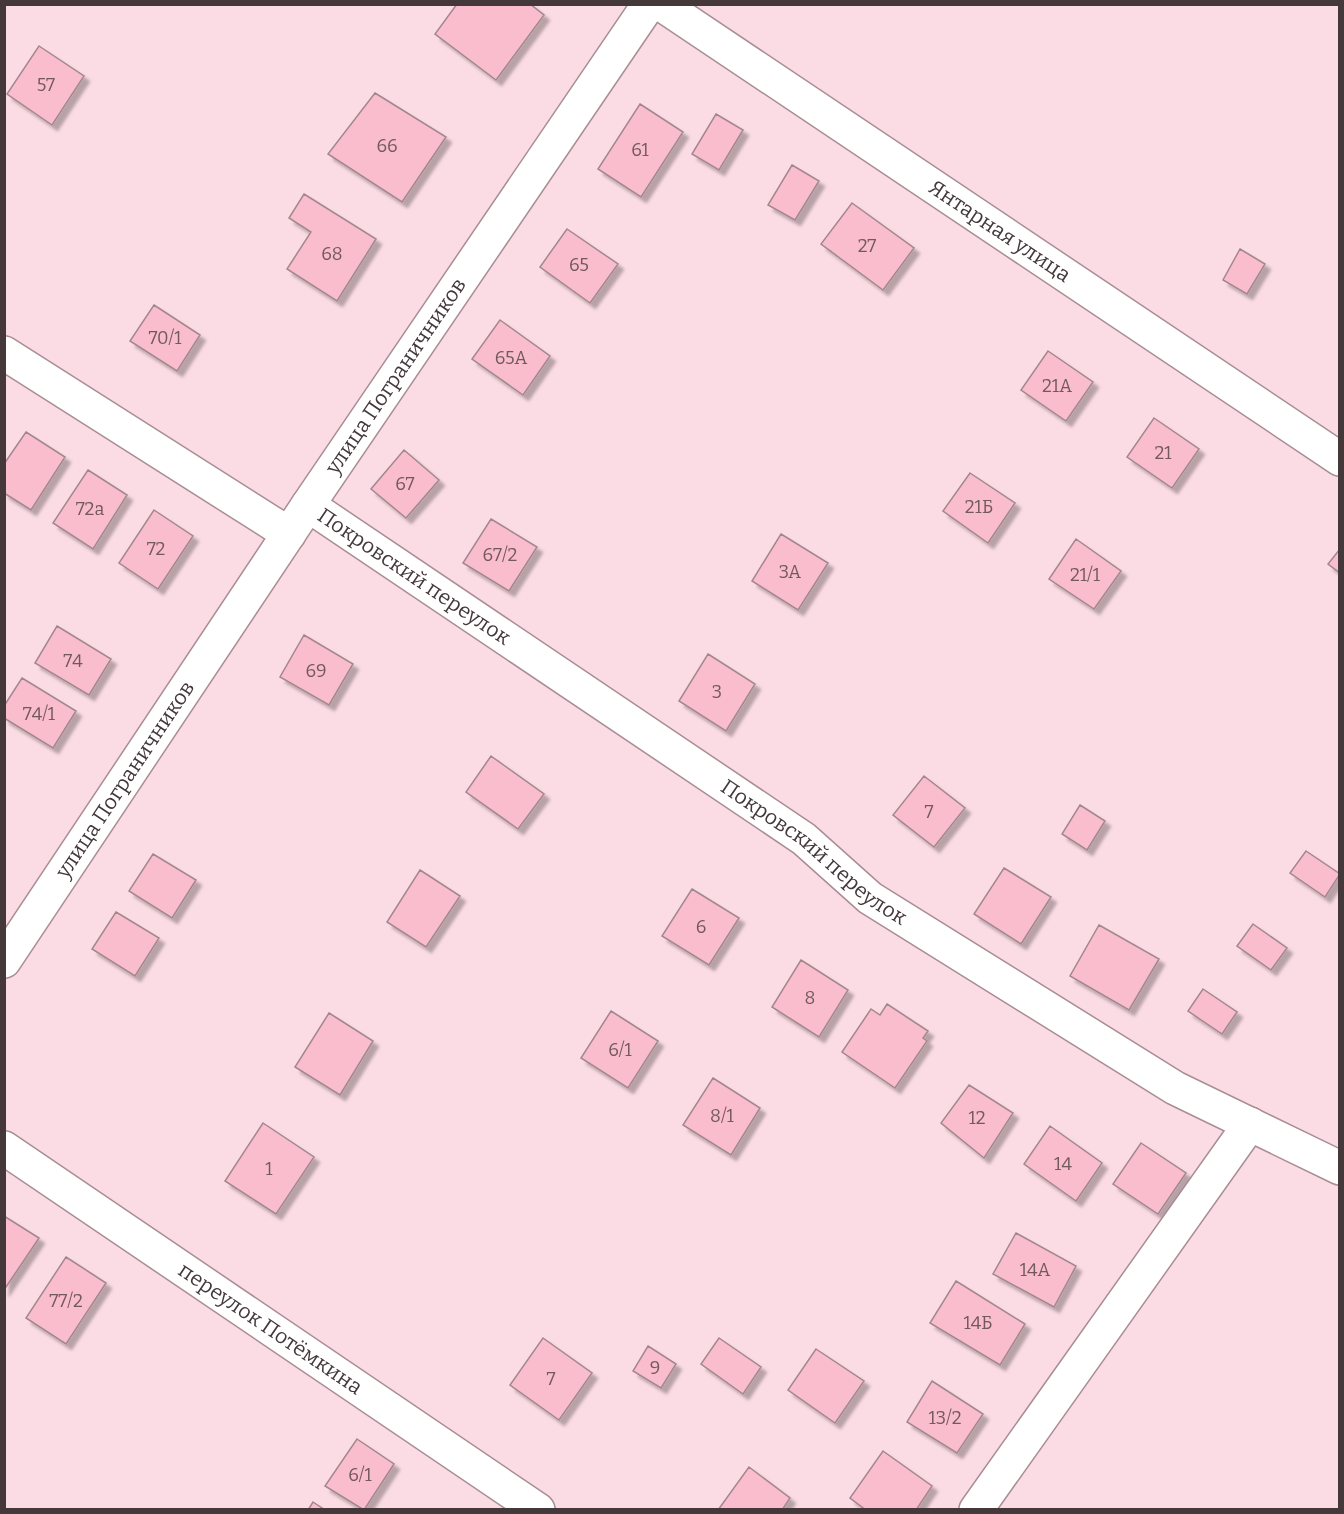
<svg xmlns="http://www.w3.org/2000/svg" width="1344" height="1514" font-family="Bitter,serif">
<defs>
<filter id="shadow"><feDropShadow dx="5.5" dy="5.5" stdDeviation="1.5" flood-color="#0004"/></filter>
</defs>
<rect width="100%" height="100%" fill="#fbdce4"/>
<!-- building -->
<path fill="#fabdce" stroke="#a3878e" stroke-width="1.5" filter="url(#shadow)" d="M457 4H530L544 15 496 80 435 34Z
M39 46 84 76 52 125 7 94Z
M375 93 446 137 402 202 328 154Z
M640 104 683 132 641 197 598 169Z
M716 114 743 130 719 170 692 154Z
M792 165 819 181 795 220 768 205Z
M304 194 376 239 337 301 287 269 311 232 289 218Z
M852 203 914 248 883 290 821 244Z
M567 229 618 264 590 303 540 267Z
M1240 249 1265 264 1247 294 1223 280Z
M154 305 200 335 177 371 130 341Z
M500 320 550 356 523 395 472 359Z
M1048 351 1093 382 1066 421 1021 390Z
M1154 418 1199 449 1172 488 1127 457Z
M26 432 65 457 31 510 4 493V464Z
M404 450 439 480 406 518 371 489Z
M88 470 127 495 93 549 53 523Z
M970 473 1015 503 988 543 943 511Z
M154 510 193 536 158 589 119 563Z
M491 519 537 547 509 591 463 563Z
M781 534 828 563 798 610 752 581Z
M1076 539 1121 571 1094 609 1049 579Z
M1340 549V573L1328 564Z
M57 626 111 659 89 695 35 663Z
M304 635 353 664 329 705 280 677Z
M708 654 755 684 726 731 679 701Z
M22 678 76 711 53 748 4 718V706Z
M491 756 544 794 518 829 466 792Z
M924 776 965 808 934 847 893 815Z
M1080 805 1105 821 1087 850 1062 834Z
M1306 851 1340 874 1325 897 1290 873Z
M153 854 196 880 172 918 129 891Z
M1004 868 1051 897 1021 944 974 914Z
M420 870 460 896 426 947 387 922Z
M692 889 739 918 709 965 662 936Z
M116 912 159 938 135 976 92 949Z
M1253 924 1287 948 1271 970 1237 946Z
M1099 925 1159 959 1129 1010 1070 976Z
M801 960 848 990 819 1037 772 1007Z
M1203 989 1237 1012 1222 1034 1188 1011Z
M887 1004 928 1031 923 1038 927 1041 895 1088 842 1052 871 1009 880 1015Z
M611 1011 658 1041 628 1088 581 1058Z
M329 1013 373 1041 340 1095 295 1067Z
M713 1078 760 1108 731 1155 683 1125Z
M969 1085 1013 1113 984 1158 941 1123Z
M263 1123 314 1157 276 1214 225 1181Z
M1050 1126 1102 1163 1076 1201 1024 1164Z
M1141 1143 1186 1173 1158 1214 1113 1184Z
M4 1216 39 1238 4 1290Z
M1016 1233 1076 1266 1054 1307 993 1274Z
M66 1257 106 1283 66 1344 26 1318Z
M956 1281 1025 1324 1000 1365 930 1323Z
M543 1338 592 1373 559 1420 510 1385Z
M719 1338 761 1367 743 1394 701 1364Z
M648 1346 676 1364 661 1388 633 1371Z
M816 1349 864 1381 835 1423 788 1390Z
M932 1381 983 1414 957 1453 907 1422Z
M357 1439 394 1464 364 1510 325 1486Z
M883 1451 932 1486 916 1510H866L850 1498Z
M749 1467 790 1498 782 1510H718Z
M313 1502 325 1510H308Z"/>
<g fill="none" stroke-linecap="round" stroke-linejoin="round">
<defs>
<g id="minor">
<path id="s1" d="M661 4 1340 459"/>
<path d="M4 353 289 534"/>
<path id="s2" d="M308 505 804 839 870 898 1175 1088 1340 1168"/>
<path id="s3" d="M4 961 308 505 649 4"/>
<path id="s4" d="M4 1148 538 1510"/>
<path d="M976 1510 1250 1124"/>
</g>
</defs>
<!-- minor casing -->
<use href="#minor" stroke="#a98d94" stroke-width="36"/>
<!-- minor -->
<use href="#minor" stroke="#fff" stroke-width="33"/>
</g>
<g text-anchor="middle" stroke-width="4.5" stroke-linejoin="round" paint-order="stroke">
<!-- number labels -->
<g font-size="18" fill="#725960">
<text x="46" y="91">57</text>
<text x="387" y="152">66</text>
<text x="640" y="156">61</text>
<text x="867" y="252">27</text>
<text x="332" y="260">68</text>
<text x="579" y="271">65</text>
<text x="165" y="344">70/1</text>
<text x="511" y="364">65А</text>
<text x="1057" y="392">21А</text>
<text x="1163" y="459">21</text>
<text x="405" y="490">67</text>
<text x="979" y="513">21Б</text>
<text x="90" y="515">72а</text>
<text x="156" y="555">72</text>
<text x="500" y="561">67/2</text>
<text x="790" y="578">3А</text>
<text x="1085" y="581">21/1</text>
<text x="73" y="667">74</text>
<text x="316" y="677">69</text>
<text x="717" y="698">3</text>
<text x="39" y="720">74/1</text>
<text x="929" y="818">7</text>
<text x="701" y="933">6</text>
<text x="810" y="1004">8</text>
<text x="620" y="1056">6/1</text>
<text x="722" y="1122">8/1</text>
<text x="977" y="1124">12</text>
<text x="1063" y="1170">14</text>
<text x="269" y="1175">1</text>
<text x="1035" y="1276">14А</text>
<text x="66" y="1307">77/2</text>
<text x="978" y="1329">14Б</text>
<text x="655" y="1374">9</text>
<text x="551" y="1385">7</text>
<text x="945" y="1424">13/2</text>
<text x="360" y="1481">6/1</text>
</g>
<!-- street labels -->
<g font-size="21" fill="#44383b" stroke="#fbdce4">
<text dy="7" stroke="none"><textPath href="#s1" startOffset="408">Янтарная улица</textPath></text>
<text dy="7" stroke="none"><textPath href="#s3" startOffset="704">улица Пограничников</textPath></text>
<text dy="7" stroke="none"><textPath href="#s2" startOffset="128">Покровский переулок</textPath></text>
<text dy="7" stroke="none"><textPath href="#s3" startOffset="218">улица Пограничников</textPath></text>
<text dy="7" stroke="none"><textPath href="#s2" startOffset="614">Покровский переулок</textPath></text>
<text dy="7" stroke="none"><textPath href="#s4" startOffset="322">переулок Потёмкина</textPath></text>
</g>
</g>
<!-- border -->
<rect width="1344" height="1514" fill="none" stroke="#44383b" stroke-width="12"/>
</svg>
